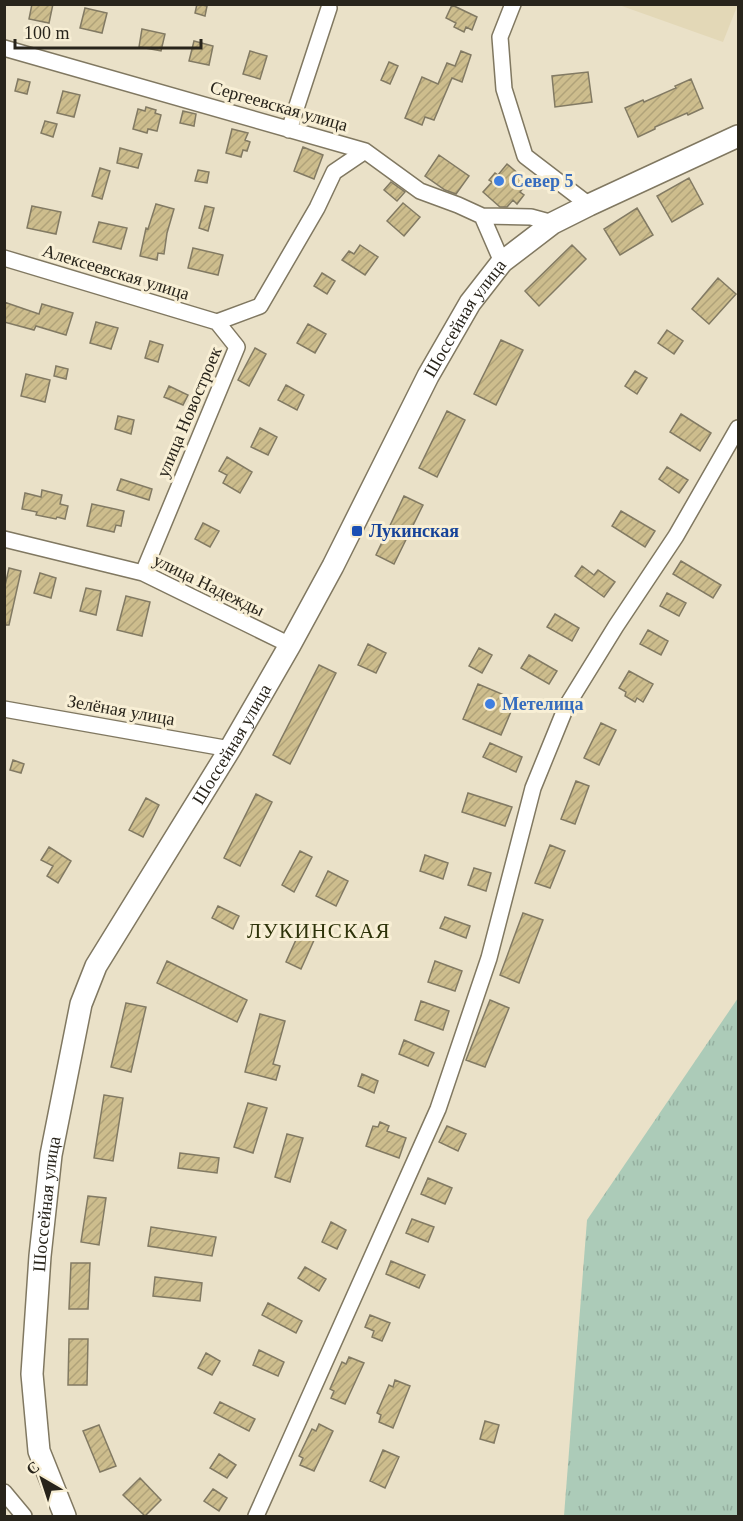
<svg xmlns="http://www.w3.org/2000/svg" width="743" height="1521" font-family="'Times New Roman',serif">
<defs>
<pattern id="grass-tufts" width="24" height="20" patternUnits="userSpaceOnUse" patternTransform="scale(1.5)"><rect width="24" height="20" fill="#accbb8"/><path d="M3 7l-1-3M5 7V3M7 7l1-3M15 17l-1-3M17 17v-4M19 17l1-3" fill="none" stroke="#94ae9e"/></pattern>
<pattern id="building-hatch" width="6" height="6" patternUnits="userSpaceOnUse" patternTransform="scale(1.5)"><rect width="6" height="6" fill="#cdbd8d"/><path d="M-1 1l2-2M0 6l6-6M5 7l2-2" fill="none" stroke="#b0a279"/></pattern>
</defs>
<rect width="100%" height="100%" fill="#eae1c8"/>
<!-- built -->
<path fill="#e3d8b7" d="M738 4 723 42 619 5V4Z"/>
<!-- grass -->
<path fill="url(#grass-tufts)" d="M738 998V1516H564L587 1220Z"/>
<!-- building -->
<path fill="url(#building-hatch)" stroke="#827a63" stroke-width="1.5" d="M32 4H53L49 23 29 19Z
M197 4 207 6 205 16 195 13Z
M452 5 477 17 472 30 466 27 464 32 454 27 456 23 446 18Z
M85 8 107 13 102 33 80 28Z
M142 29 165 34 161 51 139 47Z
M194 41 213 46 209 65 189 61Z
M250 51 267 56 260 79 243 74Z
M461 51 471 55 462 82 452 78 434 120 425 117 422 125 405 118 422 77 438 84 447 63 455 66Z
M389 62 398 66 390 84 381 80Z
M588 72 592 102 555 107 552 76Z
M18 79 30 82 27 94 15 91Z
M691 79 703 108 688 115 687 113 655 127V129L638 137 625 108 643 100 644 102 676 88 675 86Z
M63 91 80 95 74 117 57 113Z
M146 107 156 110 155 113 161 115 157 131 148 129 147 133 133 129 138 109 145 111Z
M183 111 196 114 194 126 180 123Z
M45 121 57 124 53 137 41 133Z
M232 129 248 133 245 140 250 142 247 151 243 150 241 157 226 153Z
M303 147 323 155 314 179 294 171Z
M120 148 142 154 138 168 117 163Z
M439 155 469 176 456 194 445 190 425 176Z
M507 164 528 182 520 192 524 195 517 204 513 200 507 207H500L483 192 492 182 489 180 495 173 498 175Z
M100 168 110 171 102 199 92 196Z
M198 170 209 172 207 183 195 181Z
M689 178 703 204 672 222 657 196Z
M391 182 405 192 397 201 384 190Z
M403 203 420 217 404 236 387 221Z
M156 204 174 209 167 233 164 254 158 253 157 260 140 256 146 228 148 229Z
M32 206 61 212 56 234 27 228Z
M205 206 214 208 208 231 199 228Z
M637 208 653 235 620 255 604 229Z
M99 222 127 228 121 249 93 242Z
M360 245 378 257 365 275 342 260 349 251 354 254Z
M572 245 586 259 539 306 525 291Z
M193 248 223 255 218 275 188 268Z
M322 273 335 281 327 294 314 286Z
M718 278 736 294 709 324 692 309Z
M4 302 39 314 42 304 73 313 66 335 36 326 34 330 4 322Z
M96 322 118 328 111 349 90 343Z
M308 324 326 334 315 353 297 343Z
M667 330 683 341 674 354 658 343Z
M501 340 523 350 496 405 474 394Z
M150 341 163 345 158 362 145 358Z
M255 348 266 354 249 386 238 380Z
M56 366 68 369 66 379 54 376Z
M635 371 647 378 637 394 625 386Z
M26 374 50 380 45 402 21 396Z
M286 385 304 395 297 410 278 400Z
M169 386 188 395 183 405 164 397Z
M447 411 465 420 437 477 419 468Z
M681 414 711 433 700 451 670 432Z
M118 416 134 420 131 434 115 429Z
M260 428 277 437 268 455 251 447Z
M227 457 252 472 240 493 223 483 227 475 219 471Z
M667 467 688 480 679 493 659 479Z
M121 479 152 489 149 500 117 490Z
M42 490 62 495 60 504 68 506 65 519 57 517 56 519 36 515 37 512 22 509 25 493 41 497Z
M404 496 423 505 394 564 376 555Z
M92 504 124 511 121 526 116 525 114 532 87 526Z
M621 511 655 531 645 547 612 526Z
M203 523 219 531 210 547 195 539Z
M681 561 721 585 713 598 673 574Z
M582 566 594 575 598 570 615 582 604 597 575 576Z
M9 568 21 571 9 625H4V590Z
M40 573 56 578 51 598 34 593Z
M86 588 101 591 96 615 80 611Z
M667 593 686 603 679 616 660 606Z
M126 596 150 602 142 636 117 630Z
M555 614 579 628 572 641 547 627Z
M648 630 668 641 661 655 640 644Z
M368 644 386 653 376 673 358 665Z
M479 648 492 655 482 673 469 666Z
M529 655 557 671 549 684 521 668Z
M319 665 336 673 290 764 273 755Z
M629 671 653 684 643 702 637 698 635 702 625 696 626 692 619 688Z
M478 684 516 700 501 735 463 719Z
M601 723 616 730 599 765 584 758Z
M490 743 522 757 516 772 483 757Z
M13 760 24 764 21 773 10 770Z
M576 781 589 786 575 824 561 819Z
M468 793 512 807 505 826 462 812Z
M256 794 272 802 240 866 224 858Z
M146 798 159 805 143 837 129 830Z
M550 845 565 851 550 888 535 883Z
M49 847 71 861 58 883 47 876 53 866 41 860Z
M300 851 312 857 294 892 282 885Z
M425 855 448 863 443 879 420 871Z
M474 868 491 873 486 891 468 885Z
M328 871 348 881 336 906 316 896Z
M218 906 239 916 233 929 212 918Z
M523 913 543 920 519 983 500 975Z
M445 917 470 926 466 938 440 928Z
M304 922 319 929 301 969 286 962Z
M167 961 247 1000 237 1022 157 983Z
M435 961 462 971 455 991 428 982Z
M490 1000 509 1008 485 1067 466 1060Z
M421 1001 449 1011 443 1030 415 1020Z
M126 1003 146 1007 131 1072 111 1067Z
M260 1014 285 1021 273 1064 280 1066 276 1080 245 1072Z
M404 1040 434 1053 428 1066 399 1054Z
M362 1074 378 1081 374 1093 358 1086Z
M104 1095 123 1098 113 1161 94 1158Z
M248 1103 267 1108 253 1153 234 1147Z
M380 1122 389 1126 387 1131 406 1138 399 1158 366 1146 373 1126 378 1127Z
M447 1126 466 1134 458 1151 439 1142Z
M287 1134 303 1138 290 1182 275 1177Z
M180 1153 219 1158 217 1173 178 1168Z
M428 1178 452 1188 445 1204 421 1194Z
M88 1196 106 1198 99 1245 81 1242Z
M412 1219 434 1227 428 1242 406 1233Z
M331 1222 346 1230 337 1249 322 1242Z
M151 1227 216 1237 212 1256 148 1246Z
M391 1261 425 1275 419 1288 386 1274Z
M71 1263H90L88 1309H69Z
M305 1267 326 1279 319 1291 298 1278Z
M155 1277 202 1283 200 1301 153 1296Z
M268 1303 302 1321 296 1333 262 1315Z
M370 1315 390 1323 382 1341 372 1337 374 1331 365 1327Z
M69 1339H88L87 1385H68Z
M259 1350 284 1362 278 1376 253 1365Z
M206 1353 220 1361 212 1375 198 1368Z
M349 1357 364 1363 345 1404 331 1398 334 1391 330 1389 342 1362 346 1364Z
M395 1380 410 1386 393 1428 379 1422 381 1415 377 1413 389 1385 393 1387Z
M220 1402 255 1419 249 1431 214 1413Z
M485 1421 499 1425 494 1443 480 1439Z
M319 1424 333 1431 314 1471 300 1465 303 1458 299 1456 312 1429 316 1431Z
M99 1425 116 1466 100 1472 83 1431Z
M383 1450 399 1457 385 1488 370 1481Z
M219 1454 236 1465 227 1478 210 1468Z
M140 1478 161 1500 145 1516 123 1495Z
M213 1489 227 1498 219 1511 204 1501Z"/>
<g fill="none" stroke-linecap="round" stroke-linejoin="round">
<defs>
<path id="minor" d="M513 4 500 37 504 89 525 156 589 205
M4 48 365 151 420 191 458 205 482 216 502 262
M289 130 329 8
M482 216 531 217 553 223
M4 258 217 322
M4 539 143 573 290 645
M143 573 237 347 217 322 260 306 317 208 334 172 365 151
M4 709 230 749
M4 1492 24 1516
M256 1516 438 1109 489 958 533 788 566 707 616 626 676 536 738 428"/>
<g id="secondary">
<path id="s1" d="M65 1516 39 1451 32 1374 40 1256 51 1155 81 1004 96 966 230 749 290 645 333 566 428 376 470 303 502 262 553 223 589 205 738 136"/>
</g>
</defs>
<!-- minor casing -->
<use href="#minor" stroke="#807861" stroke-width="18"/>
<!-- secondary casing -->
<use href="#secondary" stroke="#807861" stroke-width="24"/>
<!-- minor -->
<use href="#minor" stroke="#fff" stroke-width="15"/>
<!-- secondary -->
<use href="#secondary" stroke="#fff" stroke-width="21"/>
</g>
<!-- markers -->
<g fill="#3f7fe0" stroke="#f8efd5" stroke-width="2">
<circle cx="499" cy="181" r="6"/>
<circle cx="490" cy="704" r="6"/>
</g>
<rect fill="#1a4fb4" stroke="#f8efd5" stroke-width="2" x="351" y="525" width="12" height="12" rx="3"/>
<g text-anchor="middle" stroke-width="6" stroke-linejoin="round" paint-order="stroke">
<!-- street labels -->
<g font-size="18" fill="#28241b" stroke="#f8efd5">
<text transform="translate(279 106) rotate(16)" y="6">Сергеевская улица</text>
<text transform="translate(116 272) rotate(17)" y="6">Алексеевская улица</text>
<text dy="6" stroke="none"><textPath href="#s1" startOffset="1308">Шоссейная улица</textPath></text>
<text transform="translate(189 412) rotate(-67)" y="6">улица Новостроек</text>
<text transform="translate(209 585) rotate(26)" y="6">улица Надежды</text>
<text transform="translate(121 710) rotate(10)" y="6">Зелёная улица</text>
<text dy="6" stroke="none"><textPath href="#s1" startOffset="822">Шоссейная улица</textPath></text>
<text dy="6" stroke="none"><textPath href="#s1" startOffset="318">Шоссейная улица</textPath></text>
</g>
<!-- shop labels -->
<g font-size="18" font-weight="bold" fill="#366cbe" stroke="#f8efd5" text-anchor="start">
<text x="511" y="187">Север 5</text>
<text x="502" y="710">Метелица</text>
</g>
<!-- transit labels -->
<g font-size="18" font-weight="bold" fill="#164399" stroke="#f8efd5" text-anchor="start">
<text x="369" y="537">Лукинская</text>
</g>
<!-- quarter labels -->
<g font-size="21" letter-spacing="1.5" fill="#2d3209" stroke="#f8efd5">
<text x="319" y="938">ЛУКИНСКАЯ</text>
</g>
</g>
<!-- border -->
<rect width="743" height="1521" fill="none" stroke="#28241b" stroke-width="12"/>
<!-- north arrow -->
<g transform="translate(42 1479) rotate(321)" stroke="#f8efd5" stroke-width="4.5" paint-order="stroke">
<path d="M0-4.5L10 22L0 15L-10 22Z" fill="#28241b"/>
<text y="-9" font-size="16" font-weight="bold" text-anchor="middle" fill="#28241b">С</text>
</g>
<!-- scale -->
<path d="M15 39v9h186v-9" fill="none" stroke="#28241b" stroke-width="3"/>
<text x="24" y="39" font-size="18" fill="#28241b" stroke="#f8efd5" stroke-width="4.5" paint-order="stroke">100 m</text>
</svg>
